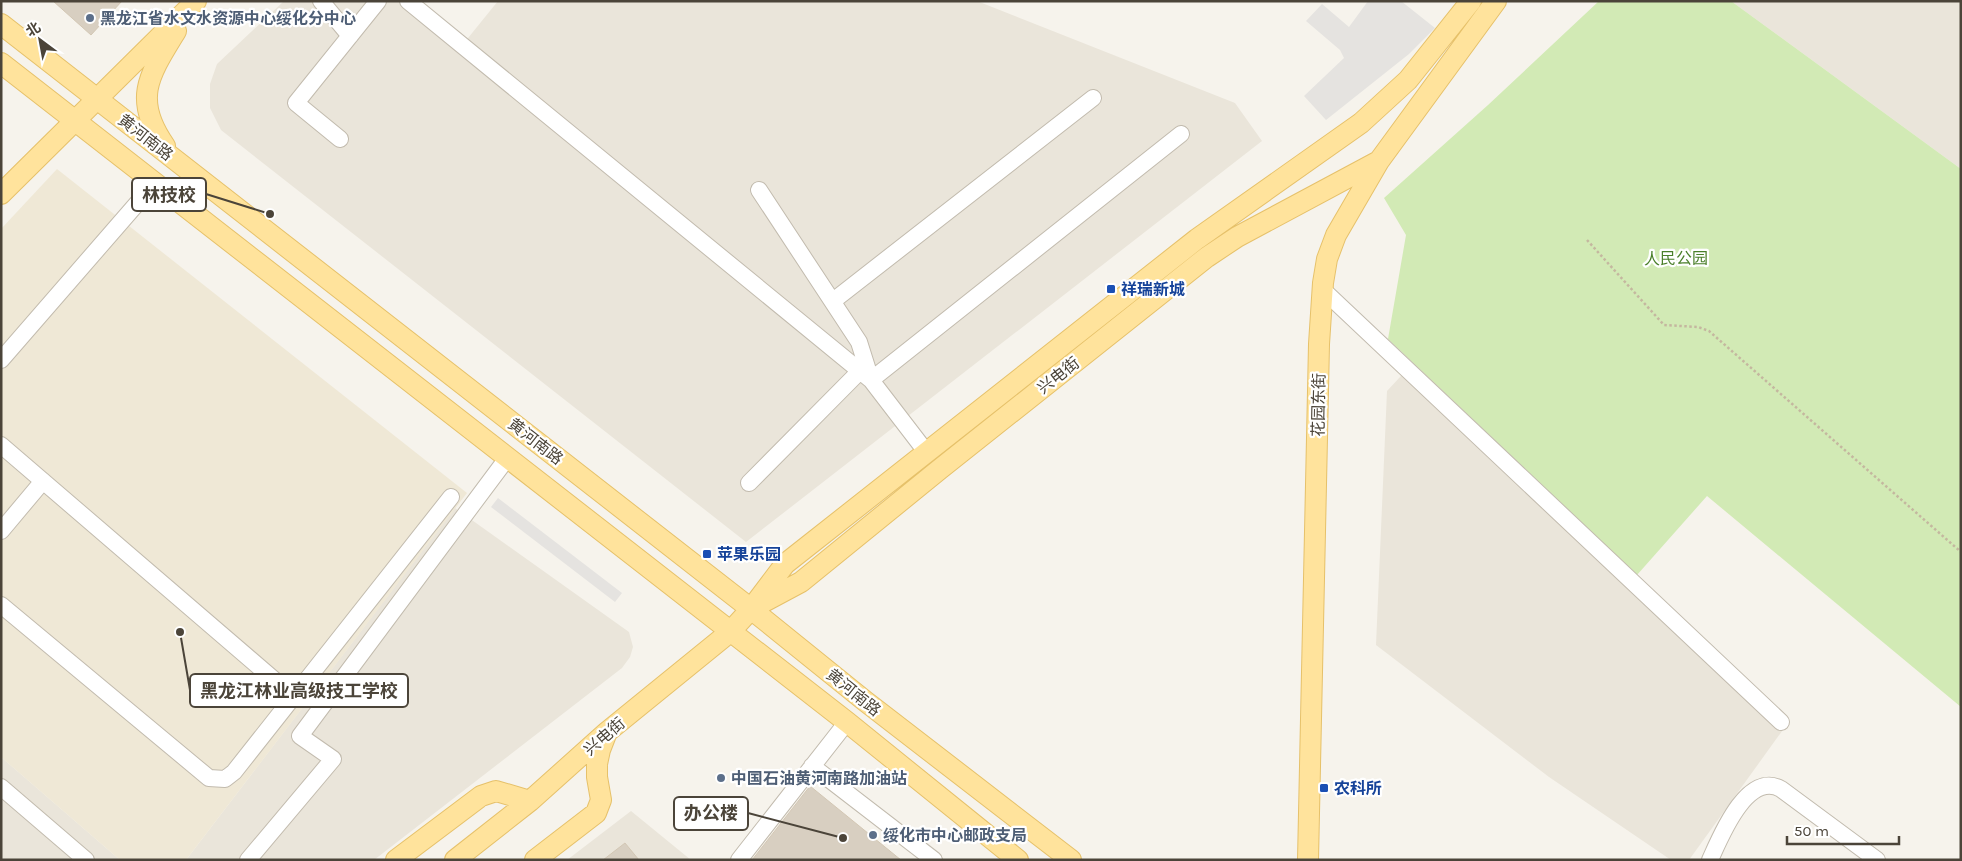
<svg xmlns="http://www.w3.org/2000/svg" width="1962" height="861" font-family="Karla,'Noto Sans SC',sans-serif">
<rect width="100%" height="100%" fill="#f6f3ec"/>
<!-- residential -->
<path fill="#eae5da" d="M284 1H417L464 43 498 1H977L1235 103 1262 141 746 542 221 130 210 108V84L217 64Z
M1731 1H1961V169Z
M1413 363 1790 720 1689 860H1671L1549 777 1376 645 1387 391Z
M455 508 629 632 633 647 630 657 622 668 374 860H186Z
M1 757 120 860H1Z
M631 811 691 860H567Z"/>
<!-- education -->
<path fill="#efe8d6" d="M57 169 467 493 186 860H120L1 757V229Z"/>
<!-- green -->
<path fill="#d2eab5" d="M1599 1H1731L1961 169V707L1707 496 1637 575 1388 339 1406 235 1384 198 1488 105Z"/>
<!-- parking -->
<path fill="#e5e3e0" d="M1368 1H1401L1435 28 1409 54 1326 120 1304 96 1344 58 1340 50 1306 21 1322 4 1349 27Z
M498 498 622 593 615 602 491 507Z"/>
<!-- building -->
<path fill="#d8cfc1" stroke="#d3c7b4" d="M53 1H122L91 35Z
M810 786 901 860H752Z
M625 843 639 860H603Z"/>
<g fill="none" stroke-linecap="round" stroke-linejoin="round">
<defs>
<path id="minor" d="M321 1 350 36
M408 1 871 380 927 453
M340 139 296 103 378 1
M759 190 859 342 871 380 1181 134
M1322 289 1781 722
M833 301 1093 98
M1 360 154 184
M1 445 293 696
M749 483 859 372
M1 531 43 481
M1 605 209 778 225 779 234 772 451 497
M812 766 934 860
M1 787 86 860
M248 860 333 759 300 736 508 457
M739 860 847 722
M1710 860C1720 838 1747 770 1781 789L1877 860"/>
<path id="major" d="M1 24 751 609 865 701 1071 860
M1 63 847 722 1018 860
M165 146C132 99 149 75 176 31
M1 194 196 1
M758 605 801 582 940 469 1207 257 1237 237 1377 162
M396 860 481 796 496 791 530 801
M455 860 530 801 607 732 730 632 751 609 785 564 1197 239 1361 123 1408 80 1471 1
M535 860 596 813 601 800 597 777V764L600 750 607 732
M1308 860 1319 344 1323 283 1327 259 1336 235 1379 161 1496 1"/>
</defs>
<!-- minor casing -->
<use href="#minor" stroke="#c2bbae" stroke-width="18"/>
<!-- major casing -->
<use href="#major" stroke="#e6c16a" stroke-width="22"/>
<!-- path -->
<path stroke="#c4b79f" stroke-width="2.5" stroke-dasharray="2.5 2.5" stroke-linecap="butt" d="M1587 240 1664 325 1698 327 1709 331 1961 552"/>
<!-- minor -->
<use href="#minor" stroke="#fff" stroke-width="16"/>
<!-- major -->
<use href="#major" stroke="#ffe39c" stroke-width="20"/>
</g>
<!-- markers -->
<g fill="#5c6f8a" stroke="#fff" stroke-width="2">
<circle cx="90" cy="18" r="5"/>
<circle cx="721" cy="778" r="5"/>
<circle cx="873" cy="835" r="5"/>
</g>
<g fill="#1a4fb4" stroke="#fff" stroke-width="2">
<rect x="1106" y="284" width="10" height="10" rx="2.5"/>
<rect x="702" y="549" width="10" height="10" rx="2.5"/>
<rect x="1319" y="783" width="10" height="10" rx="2.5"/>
</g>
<g text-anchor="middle" stroke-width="4.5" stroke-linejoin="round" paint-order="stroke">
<!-- service labels -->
<g font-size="16" font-weight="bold" fill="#4e5e75" stroke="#fff" text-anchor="start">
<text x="100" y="24">黑龙江省水文水资源中心绥化分中心</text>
<text x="731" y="784">中国石油黄河南路加油站</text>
<text x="883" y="841">绥化市中心邮政支局</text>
</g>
<!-- street labels -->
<g font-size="16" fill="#4b4439" stroke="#fff">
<text transform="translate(146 137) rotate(38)" y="6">黄河南路</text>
<text transform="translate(1058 375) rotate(-38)" y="6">兴电街</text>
<text transform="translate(1318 405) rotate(-89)" y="6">花园东街</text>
<text transform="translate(536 441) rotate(38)" y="6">黄河南路</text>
<text transform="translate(854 692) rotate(39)" y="6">黄河南路</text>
<text transform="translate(604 736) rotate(-41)" y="6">兴电街</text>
</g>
<!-- park labels -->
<g font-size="16" fill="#4a7f2a" stroke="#fff">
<text x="1676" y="264">人民公园</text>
</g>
<!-- transit labels -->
<g font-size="16" font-weight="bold" fill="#164399" stroke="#fff" text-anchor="start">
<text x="1121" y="295">祥瑞新城</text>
<text x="717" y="560">苹果乐园</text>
<text x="1334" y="794">农科所</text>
</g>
</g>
<!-- callouts -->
<path fill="none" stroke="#4b4439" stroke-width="2" d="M270 214L206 194M180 632L190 690M843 838L748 813"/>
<g fill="#4b4439" stroke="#fff" stroke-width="2">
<circle cx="270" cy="214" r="5"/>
<circle cx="180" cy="632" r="5"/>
<circle cx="843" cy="838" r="5"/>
</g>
<g fill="#fff" stroke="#4b4439" stroke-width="2">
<rect x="132" y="178" width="74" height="33" rx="5"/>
<rect x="190" y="674" width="218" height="33" rx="5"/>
<rect x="674" y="797" width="74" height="33" rx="5"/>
</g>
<g font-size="18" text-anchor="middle" font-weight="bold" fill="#4b4439">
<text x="169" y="201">林技校</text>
<text x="299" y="697">黑龙江林业高级技工学校</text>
<text x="711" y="819">办公楼</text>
</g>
<!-- border -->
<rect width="1962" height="861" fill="none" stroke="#4b4439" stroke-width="5"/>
<!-- north arrow -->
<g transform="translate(40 40) rotate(328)" stroke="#ffffff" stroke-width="4" paint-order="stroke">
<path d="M0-4L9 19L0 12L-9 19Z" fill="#4b4439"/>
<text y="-8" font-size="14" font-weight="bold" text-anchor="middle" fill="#4b4439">北</text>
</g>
<!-- scale -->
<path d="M1787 836v8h112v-8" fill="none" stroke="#4b4439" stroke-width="2.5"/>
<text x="1794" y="836" font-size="15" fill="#4b4439" stroke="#ffffff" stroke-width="4" paint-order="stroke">50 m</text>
</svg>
